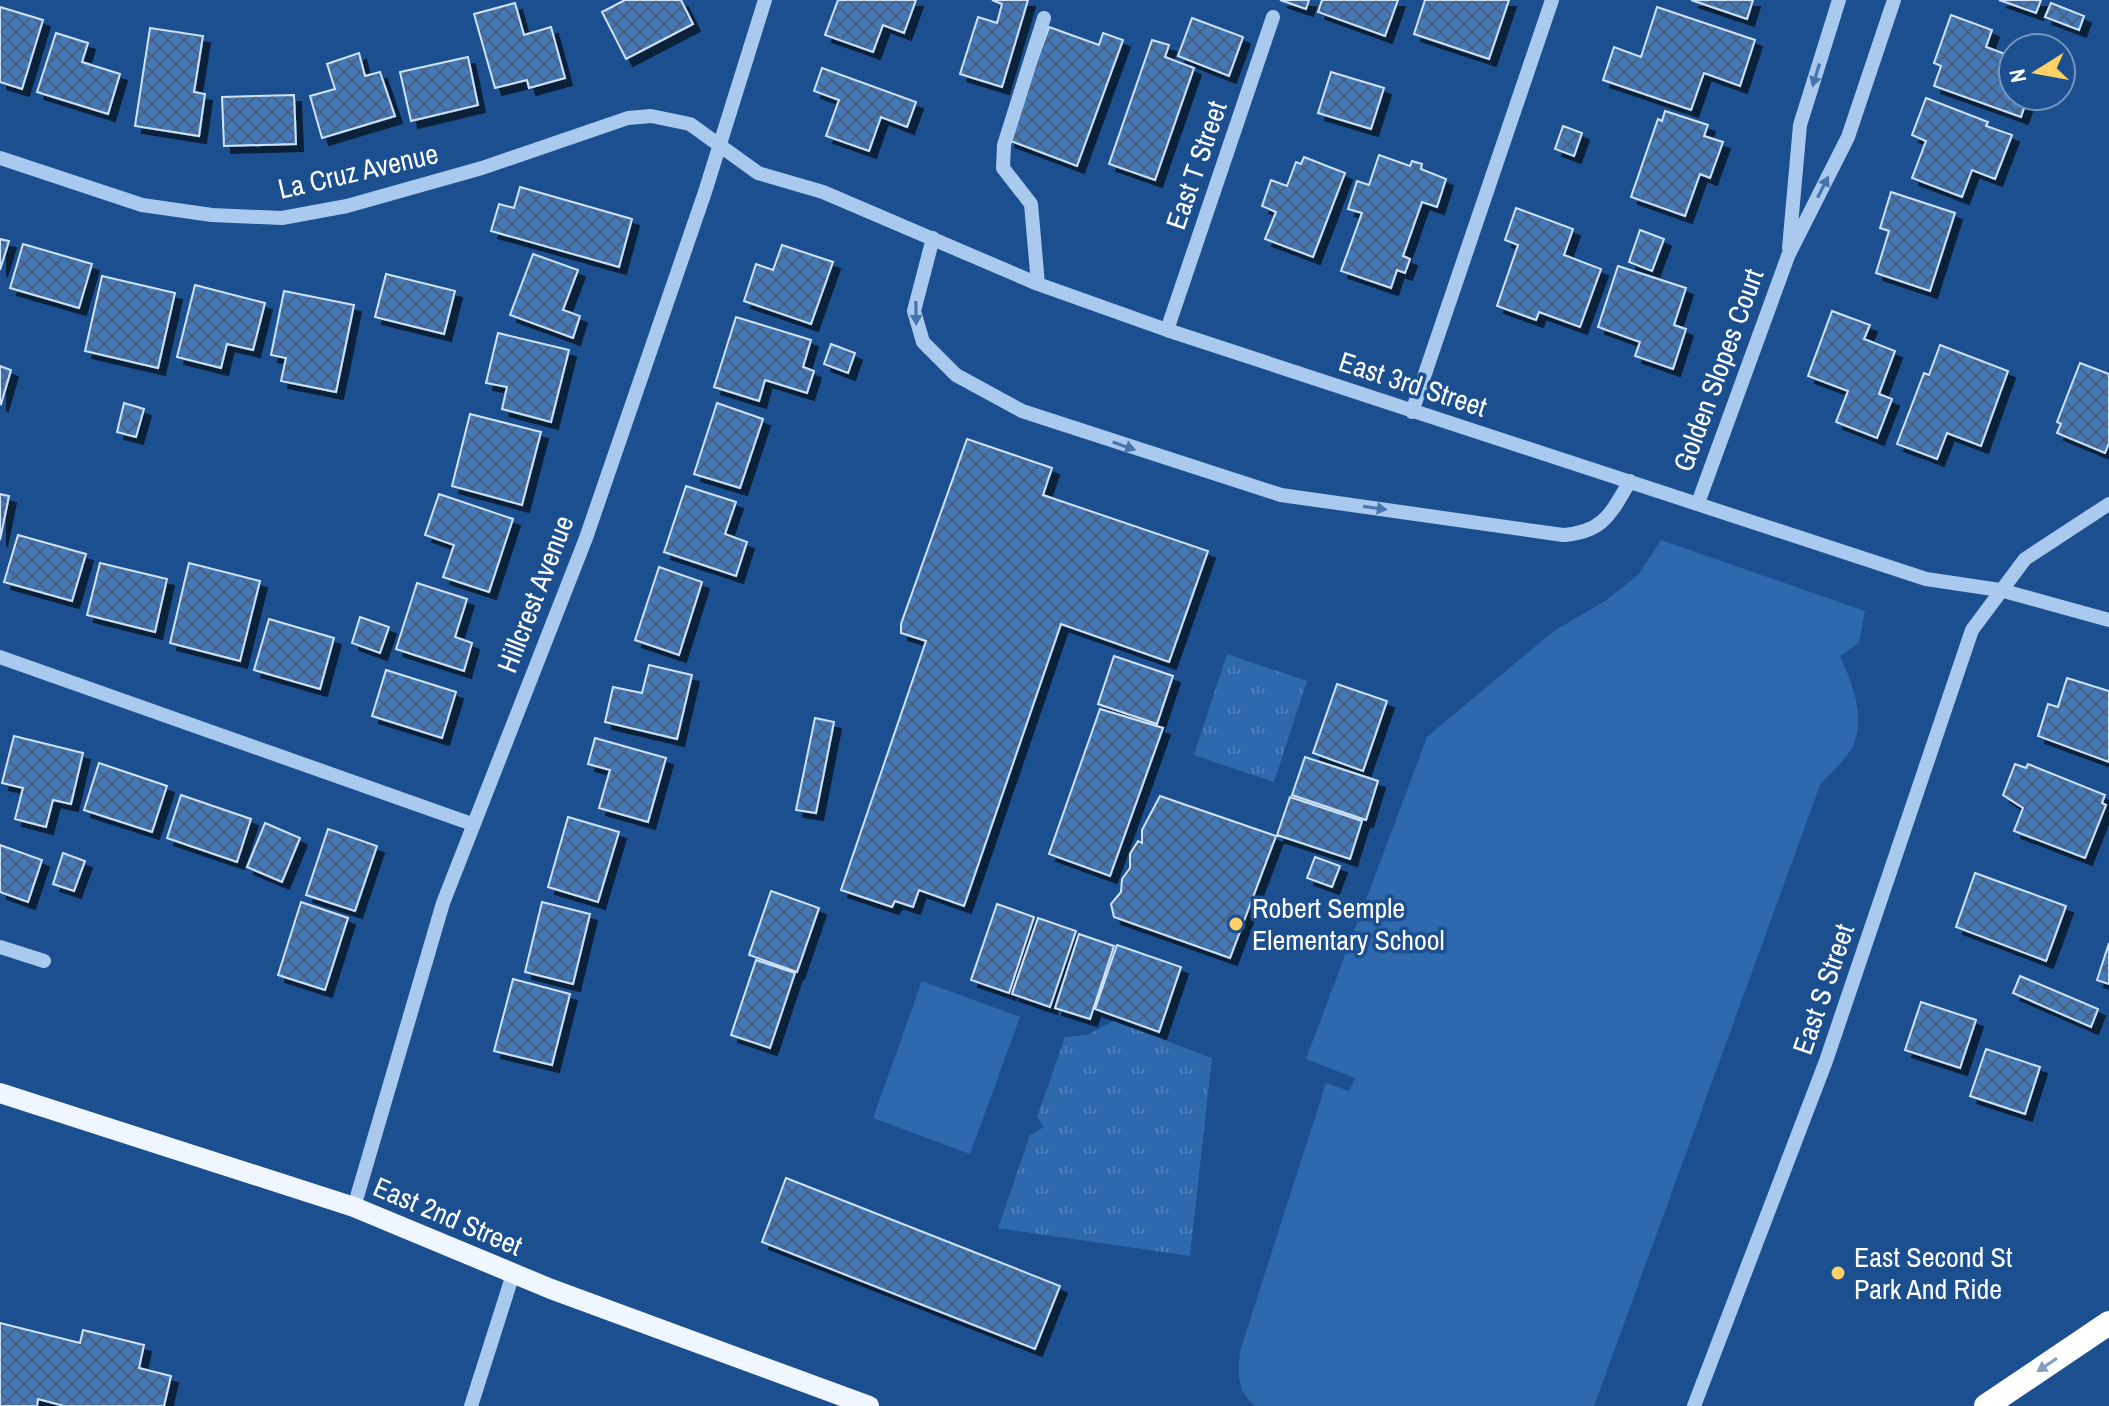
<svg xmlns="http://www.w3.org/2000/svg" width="2109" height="1406" font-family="'Archivo Narrow',sans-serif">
<defs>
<pattern id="park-tufts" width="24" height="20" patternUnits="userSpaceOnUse" patternTransform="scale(2)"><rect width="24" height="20" fill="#2e69ad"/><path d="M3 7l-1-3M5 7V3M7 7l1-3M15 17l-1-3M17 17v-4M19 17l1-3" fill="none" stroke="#4d80b9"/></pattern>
<pattern id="building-cross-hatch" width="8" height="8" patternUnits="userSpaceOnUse" patternTransform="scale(2)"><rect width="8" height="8" fill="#4478b7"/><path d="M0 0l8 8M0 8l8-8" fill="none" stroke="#486282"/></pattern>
<filter id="shadow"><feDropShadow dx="7" dy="7" stdDeviation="0" flood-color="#0009"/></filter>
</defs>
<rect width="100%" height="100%" fill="#1b4f8f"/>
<!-- grass -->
<path fill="#2e69ad" d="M1661 540 1865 611 1859 643 1840 656C1852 683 1866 716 1853 746 1846 760 1830 773 1820 785L1594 1406H1255C1236 1390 1238 1373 1240 1351L1326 1083 1349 1091 1355 1078 1306 1059 1427 737 1554 631 1605 601 1638 575Z
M922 981 1020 1017 970 1154 873 1118Z"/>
<!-- park -->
<path fill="url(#park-tufts)" d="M1227 654 1307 681 1274 782 1194 755Z
M1114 1021 1212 1058 1190 1256 998 1228 1030 1135 1044 1127 1037 1117 1065 1037 1087 1035Z"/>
<!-- building -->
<path fill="url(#building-cross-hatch)" stroke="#cfe3fa" stroke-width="2" filter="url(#shadow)" d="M625 0H681L693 24 626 59 602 12Z
M838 0H916L904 33 883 25 873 52 825 35Z
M992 0H1028L1002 87 960 74 978 17 997 23 1002 4Z
M1280 0H1309L1306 9Z
M1322 0H1398L1385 36 1318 12Z
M1425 0H1509L1489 59 1414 34Z
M1691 0H1753L1747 19Z
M1999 0H2041L2036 13Z
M515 3 524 35 551 27 565 78 529 88 527 80 495 88 474 14Z
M2051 3 2084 16 2079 30 2045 17Z
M0 7 43 20 22 89 0 82Z
M1657 7 1755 40 1740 86 1704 73 1691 110 1603 80 1614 47 1641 57Z
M1951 15 1992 30 1986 47 2013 57V96H2028L2021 117 1934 86 1941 66 1934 63Z
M1192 18 1243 37 1229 76 1178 56Z
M1049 27 1099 45 1103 33 1123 40 1077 166 1008 140Z
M150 28 203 36 194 92 205 94 199 136 135 126Z
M56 33 88 43 82 62 120 74 108 114 37 92Z
M1152 40 1169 45 1165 57 1194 68 1155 180 1109 164Z
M359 53 365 76 380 72 395 116 322 138 310 96 335 89 327 64Z
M468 57 478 105 411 121 400 72Z
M822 68 916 102 907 127 881 117 869 151 826 136 839 100 814 91Z
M1331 72 1384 88 1371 129 1318 113Z
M294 95 296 144 224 146 222 97Z
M1926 98 1988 122 1986 126 2012 135 1995 179 1972 170 1962 197 1912 178 1926 141 1912 135Z
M1665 111 1708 125 1704 136 1723 142 1710 178 1700 174 1685 216 1631 197 1658 119 1662 121Z
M1563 126 1582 133 1574 156 1555 149Z
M1379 155 1410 166 1412 161 1422 164 1421 169 1446 179 1437 207 1422 202 1403 256 1410 259 1405 273 1397 270 1391 288 1341 271 1362 213 1348 209 1357 181 1369 185Z
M1304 157 1345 173 1313 257 1265 239 1276 212 1262 206 1271 180 1287 186 1296 162 1301 164Z
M520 187 632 219 619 267 491 231 499 204 514 208Z
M1891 192 1955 213 1930 291 1876 273 1889 231 1880 228Z
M1516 208 1573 229 1564 255 1601 269 1580 327 1539 312 1536 320 1497 306 1518 245 1505 240Z
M1640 230 1664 239 1652 271 1629 262Z
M0 239 9 241 0 270Z
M23 244 92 264 79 308 10 288Z
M782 245 833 262 811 324 744 301 756 264 773 270Z
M533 254 578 270 563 310 580 316 573 338 510 315Z
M1618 266 1686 288 1674 325 1686 329 1673 369 1635 356 1640 342 1598 327Z
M386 274 455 291 444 334 375 317Z
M102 276 175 293 158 368 85 351Z
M195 285 265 303 253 350 227 344 221 368 177 357Z
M284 291 354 305 336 392 281 381 286 358 271 355Z
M1832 311 1870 325 1864 339 1895 351 1879 394 1892 399 1877 438 1836 422 1848 391 1808 376Z
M736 317 811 340 803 367 814 371 807 393 765 380 759 401 714 387Z
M498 333 569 350 551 422 502 409 507 387 486 383Z
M831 344 855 353 848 373 824 364Z
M1940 345 2008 371 1981 446 1947 433 1937 459 1897 444 1924 373 1929 375Z
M2080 363 2109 374V443L2105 453 2057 433 2061 424 2057 422Z
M0 366 11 370 1 404 0 403Z
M124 403 144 409 136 437 117 432Z
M717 403 763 419 740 488 694 474Z
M470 414 541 432 522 505 452 486Z
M967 439 1052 468 1043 495 1208 551 1169 662 1061 624 964 906 919 890 913 907 895 901 892 907 841 890 926 641 901 633V624Z
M686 486 736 502 725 534 747 542 736 576 664 552Z
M0 494 9 496 0 540Z
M439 494 513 519 489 592 443 577 454 545 425 535Z
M18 535 86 554 72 601 4 582Z
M100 563 167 579 155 632 87 615Z
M189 563 260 581 240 661 170 643Z
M659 567 702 582 679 655 635 640Z
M417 583 467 599 455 637 472 643 464 671 396 649Z
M360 617 389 627 380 653 352 643Z
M269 619 334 638 320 689 254 670Z
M1114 656 1173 676 1157 724 1098 704Z
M649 665 692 675 677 739 605 722 613 687 642 693Z
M386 670 456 692 442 738 372 716Z
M2067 678 2109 691V762L2038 736 2048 704 2058 707Z
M1337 684 1387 701 1363 771 1313 753Z
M1100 709 1163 728 1110 876 1049 854Z
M815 718 834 722 816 813 796 810Z
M14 736 83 753 71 804 53 800 46 827 15 819 23 788 2 783Z
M595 738 666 758 648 822 599 808 610 770 588 764Z
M1305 757 1378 781 1366 820 1292 795Z
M99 763 167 786 152 832 84 810Z
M2015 764 2026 768 2028 764 2105 795 2102 803 2106 805 2085 858 2014 831 2023 808 2003 795Z
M181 795 251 819 237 862 167 838Z
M1160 796 1276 836 1230 958 1114 917 1111 904 1121 892 1122 879 1130 868V854L1138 841 1142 843V830Z
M1290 797 1362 821 1350 859 1277 835Z
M568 817 619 832 598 902 548 887Z
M265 823 300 838 282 882 247 867Z
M328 829 377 846 355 911 306 895Z
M0 845 42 860 28 902 0 892Z
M63 853 85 861 74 891 53 884Z
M1315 857 1340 866 1332 887 1307 878Z
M1975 873 2066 906 2046 961 1956 927Z
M771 891 819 908 797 972 749 955Z
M301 902 348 918 325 990 278 975Z
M542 902 590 914 573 984 525 972Z
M997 904 1034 917 1009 993 971 980Z
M1038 918 1076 931 1050 1007 1012 994Z
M1079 934 1114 946 1090 1019 1055 1008Z
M2109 943V984L2097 980Z
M1117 945 1181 967 1159 1032 1095 1009Z
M756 960 795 973 770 1048 731 1035Z
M2020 976 2098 1009 2091 1027 2013 993Z
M513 979 570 994 552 1065 494 1051Z
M1921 1002 1976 1020 1960 1068 1905 1050Z
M1986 1049 2040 1067 2025 1114 1970 1096Z
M786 1178 1060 1286 1035 1349 762 1242Z
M0 1323 80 1343 83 1330 144 1345 139 1368 171 1376 164 1406H64L38 1399 37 1406H0Z"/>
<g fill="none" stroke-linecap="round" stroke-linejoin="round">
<!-- minor -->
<path stroke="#a9c9ee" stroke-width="14" d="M0 158 142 205 212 215 282 218 347 206 482 168 628 118 651 116 690 124 758 173 823 192 1038 284 1167 330 1926 579 2000 590 2109 620
M933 238 914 311 923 342 956 375 1022 411 1281 495 1563 535C1604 532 1611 513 1630 481
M1789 248 1800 125 1839 0
M1038 284 1031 204 1003 168 1004 145 1044 18
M1167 330 1273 17
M1412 412 1552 0
M1698 503 1788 256 1848 137 1894 0
M0 657 472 824
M0 947 44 961
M354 1207 443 903 586 538 705 192 765 0
M471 1406 513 1274
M1694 1406 1826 1061 1972 630 2025 559 2109 504"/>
<!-- major -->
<path stroke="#f0f6ff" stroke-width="20" d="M0 1093 354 1207 551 1289 869 1406"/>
<!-- highway -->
<path stroke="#fff" stroke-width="24" d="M1986 1406 2109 1323"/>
</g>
<!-- one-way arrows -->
<defs><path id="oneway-solid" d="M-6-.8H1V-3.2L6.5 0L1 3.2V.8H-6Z" transform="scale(2)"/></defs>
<g fill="#4674ac">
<use href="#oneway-solid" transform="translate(1816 75) rotate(107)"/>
<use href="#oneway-solid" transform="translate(1823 187) rotate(-63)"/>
<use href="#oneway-solid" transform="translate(916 313) rotate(89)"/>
<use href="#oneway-solid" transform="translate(1124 446) rotate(19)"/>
<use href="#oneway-solid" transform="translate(1375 508) rotate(8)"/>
</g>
<use fill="#829ec1" href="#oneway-solid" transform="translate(2047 1365) rotate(146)"/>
<!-- markers -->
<g fill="#ffd166" stroke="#1b4f8f" stroke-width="3">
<circle cx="1236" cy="924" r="8"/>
<circle cx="1838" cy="1273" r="8"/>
</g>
<g text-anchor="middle" stroke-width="7" stroke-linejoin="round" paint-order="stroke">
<!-- street labels -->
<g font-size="28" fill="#fff" stroke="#1b4f8f">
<text transform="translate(1196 165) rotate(-71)" y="10">East T Street</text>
<text transform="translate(358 171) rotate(-13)" y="10">La Cruz Avenue</text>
<text transform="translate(1718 370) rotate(-70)" y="10">Golden Slopes Court</text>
<text transform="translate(1413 384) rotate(18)" y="10">East 3rd Street</text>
<text transform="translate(535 594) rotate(-69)" y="10">Hillcrest Avenue</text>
<text transform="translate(1823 989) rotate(-71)" y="10">East S Street</text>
<text transform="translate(448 1216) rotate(23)" y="10">East 2nd Street</text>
</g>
<!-- poi labels -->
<g font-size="28" fill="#fff" stroke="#1b4f8f" text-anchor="start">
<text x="1252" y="918">Robert Semple<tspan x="1252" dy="32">Elementary School</tspan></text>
<text x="1854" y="1267">East Second St<tspan x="1854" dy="32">Park And Ride</tspan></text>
</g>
</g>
<!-- north arrow -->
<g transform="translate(2037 72) rotate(259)"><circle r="38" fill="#1b4f8f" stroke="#7695bc" stroke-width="2"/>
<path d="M0-6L14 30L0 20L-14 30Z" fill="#ffd166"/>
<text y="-12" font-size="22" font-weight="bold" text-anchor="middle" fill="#ffffff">N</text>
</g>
</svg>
